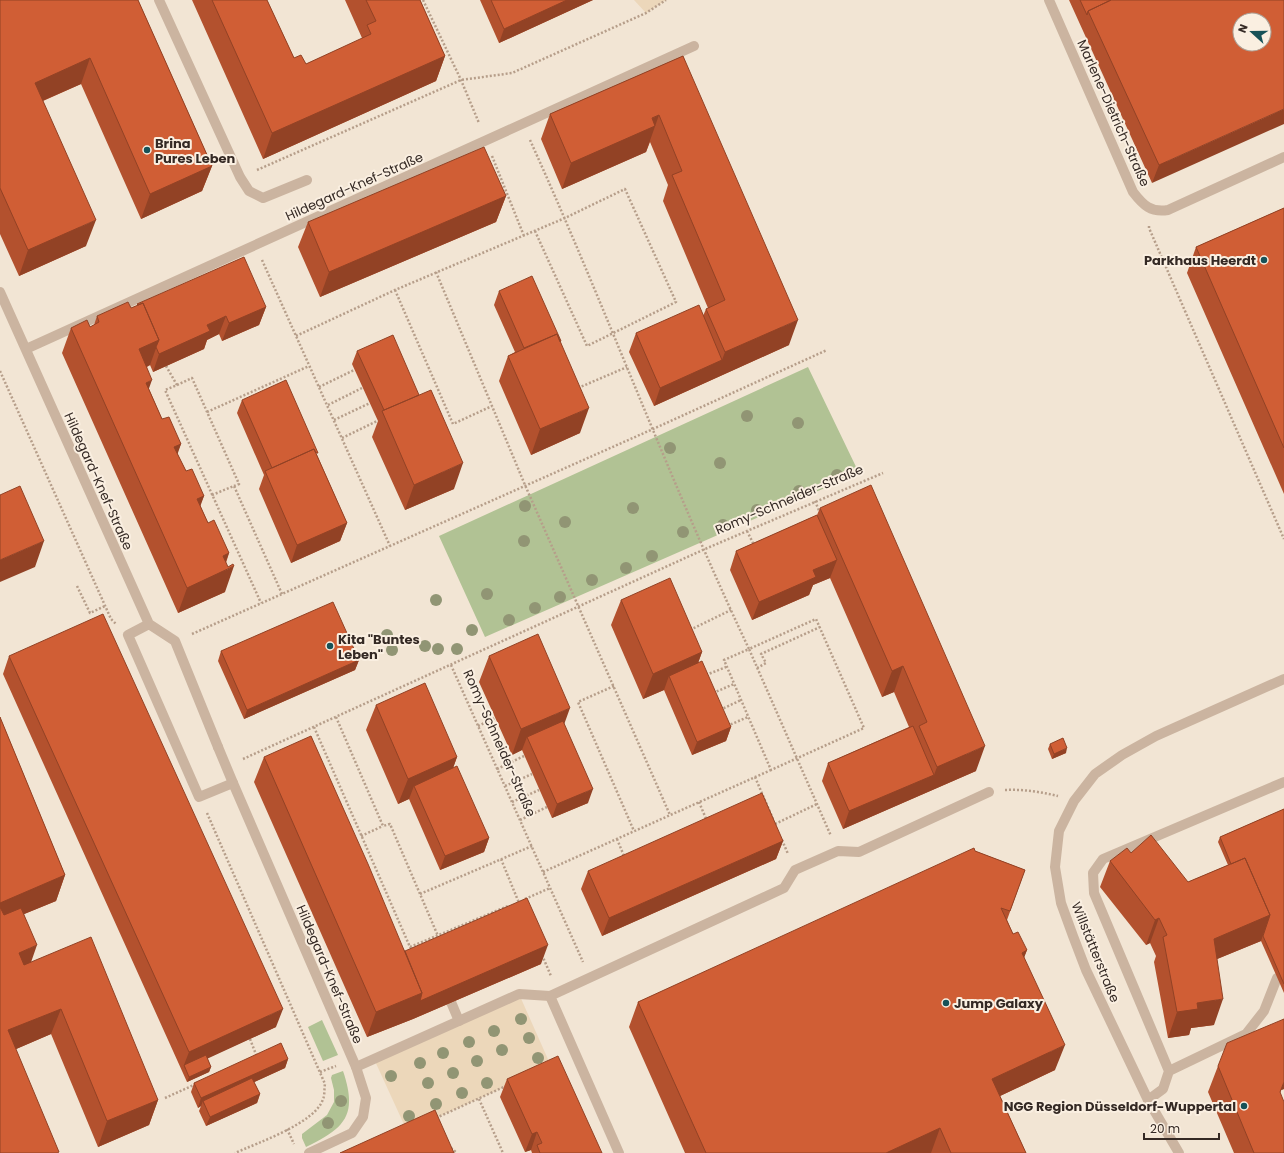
<svg xmlns="http://www.w3.org/2000/svg" width="1284" height="1153" font-family="Poppins,sans-serif">
<rect width="100%" height="100%" fill="#f2e5d4"/>
<!-- green -->
<path fill="#b1c294" d="M808 367 859 473 485 637 439 536Z
M322 1020 338 1055 323 1061 308 1027Z
M343 1071C358 1115 345 1128 306 1147L302 1138V1134L327 1115 334 1102V1090L331 1078 332 1075Z"/>
<!-- plaza -->
<path fill="#ecd7ba" d="M634 0H666L646 13Z
M519 994 551 1066 407 1131 374 1059Z"/>
<g fill="none" stroke-linecap="round" stroke-linejoin="round">
<!-- path -->
<path stroke="#b69e8a" stroke-width="2.5" stroke-dasharray="2 2" stroke-linecap="butt" d="M423 0 461 80 479 123
M530 140C606 308 670 482 749 649L724 660 771 770 864 728 816 619 749 649 831 836
M492 156 524 236
M257 170 461 80 512 73 646 13 666 0
M1149 226V228L1284 539
M262 260 390 546
M436 272 525 485 670 815
M395 290 453 424 492 406
M296 336 395 290 565 218 625 189 676 302 587 346 535 231
M166 366 177 385 165 390 261 603
M0 371 111 619 116 624
M177 385 192 378 239 484 234 486
M319 387 354 370
M578 388 627 367
M328 405 362 388
M207 412 309 366
M334 420 370 403
M342 438 377 421
M212 495 234 486 282 594
M815 501 820 513
M747 531 755 547
M77 586 90 613 105 606
M690 630 731 610
M192 634 653 429 827 350
M451 665 583 962
M757 668 766 663 761 654 820 627
M706 675 726 667
M614 686 578 702 634 831
M713 693 734 684
M720 710 741 700
M336 717 383 826 390 824 438 936
M478 726 495 718
M727 726 748 717
M314 727 410 947 508 906
M243 759 705 549 883 473
M497 769 524 756
M755 777 773 819
M505 786 532 774
M1005 790C1023 789 1041 792 1058 796
M512 802 539 790
M699 802 707 821
M207 813 325 1084C324 1089 325 1095 323 1099 316 1123 257 1143 235 1153
M520 820 547 807
M775 824 817 804
M361 836 383 826
M617 839 624 856
M782 840 788 854
M501 859 519 903
M543 872 771 770
M420 894 532 846
M525 899 550 888
M542 955 551 976
M250 1039 257 1057
M320 1072 336 1066
M165 1098 196 1084
M479 1099 503 1153
M436 1118 506 1086
M287 1129 294 1144
M451 1148 457 1153"/>
<!-- service -->
<path stroke="#cbb4a0" stroke-width="10" d="M159 0 240 177 249 191 263 198 307 180
M451 1002 459 1021
M1169 1071 1246 1034 1264 1011 1277 978
M1148 1100 1163 1089 1169 1071 1094 893 1093 873 1103 859 1284 782"/>
<!-- pedestrian -->
<path stroke="#cbb4a0" stroke-width="10" d="M218 747 233 783
M356 1067 519 994 550 996"/>
<!-- minor -->
<path stroke="#cbb4a0" stroke-width="10" d="M1049 0 1133 192C1143 205 1151 213 1168 210L1284 157
M0 292 149 624
M26 349 694 46
M218 747 175 641 149 624 128 635 199 797 233 783 356 1067 366 1098 363 1117 352 1133 309 1153
M619 1153 550 996 784 888 795 870 838 851 859 852 989 792
M1179 1153 1148 1100 1086 970 1073 936 1061 903 1055 867 1059 831 1074 801 1095 774 1122 755 1156 736 1284 679"/>
</g>
<!-- trees -->
<g fill="#919574">
<circle cx="747" cy="416" r="6"/>
<circle cx="798" cy="423" r="6"/>
<circle cx="670" cy="448" r="6"/>
<circle cx="720" cy="463" r="6"/>
<circle cx="837" cy="475" r="6"/>
<circle cx="799" cy="491" r="6"/>
<circle cx="525" cy="506" r="6"/>
<circle cx="633" cy="508" r="6"/>
<circle cx="757" cy="510" r="6"/>
<circle cx="565" cy="522" r="6"/>
<circle cx="723" cy="525" r="6"/>
<circle cx="683" cy="532" r="6"/>
<circle cx="524" cy="541" r="6"/>
<circle cx="652" cy="556" r="6"/>
<circle cx="626" cy="568" r="6"/>
<circle cx="592" cy="580" r="6"/>
<circle cx="487" cy="594" r="6"/>
<circle cx="560" cy="597" r="6"/>
<circle cx="436" cy="600" r="6"/>
<circle cx="535" cy="608" r="6"/>
<circle cx="509" cy="620" r="6"/>
<circle cx="472" cy="630" r="6"/>
<circle cx="387" cy="635" r="6"/>
<circle cx="425" cy="646" r="6"/>
<circle cx="438" cy="649" r="6"/>
<circle cx="457" cy="649" r="6"/>
<circle cx="392" cy="650" r="6"/>
<circle cx="521" cy="1019" r="6"/>
<circle cx="494" cy="1031" r="6"/>
<circle cx="529" cy="1038" r="6"/>
<circle cx="469" cy="1042" r="6"/>
<circle cx="502" cy="1050" r="6"/>
<circle cx="443" cy="1053" r="6"/>
<circle cx="538" cy="1058" r="6"/>
<circle cx="477" cy="1061" r="6"/>
<circle cx="420" cy="1063" r="6"/>
<circle cx="453" cy="1073" r="6"/>
<circle cx="391" cy="1076" r="6"/>
<circle cx="428" cy="1083" r="6"/>
<circle cx="487" cy="1083" r="6"/>
<circle cx="462" cy="1093" r="6"/>
<circle cx="341" cy="1101" r="6"/>
<circle cx="436" cy="1104" r="6"/>
<circle cx="409" cy="1116" r="6"/>
<circle cx="328" cy="1123" r="6"/>
</g>
<!-- wall -->
<path fill="#b3512e" d="M0 0H138L212 166 202 191 141 219 81 84 43 101 86 246 19 276 0 234Z
M192 0H267L294 58 306 64 362 39V38L345 0H420L445 56 436 81 263 159Z
M480 0H593L499 43Z
M1069 0H1284L1152 183Z
M683 56 789 345 654 406 629 352 636 333 703 316 706 309 708 308 663 201 668 185 650 142 646 152 562 189 541 139 550 114Z
M506 196 496 222 320 297 298 247 308 222Z
M1284 208V494L1187 273 1196 247Z
M499 291 561 343 580 433 531 455 499 381 508 356 515 352 494 305Z
M137 304 266 307 259 325 222 341 219 334 207 340 204 349 153 372 150 365 147 367 149 389 162 419 181 444 177 453 186 471 204 496 200 505 208 523 229 553 226 563 225 592 178 613 62 353 71 328 90 327 94 325 97 316 131 308 137 306Z
M357 351 454 489 405 510 372 437 378 421 352 364Z
M242 400 317 455 347 523 340 541 291 563 259 489 264 475 237 413Z
M820 508 976 771 843 829 822 781 828 763 909 727 894 692 882 697 830 578 813 585 809 595 752 620 730 570 736 551 817 515Z
M621 600 702 652 698 663 731 727 726 741 692 755 664 690 643 699 611 625Z
M221 651 359 660 355 670 244 719 218 661Z
M9 656 276 1027 207 1058 211 1067 209 1072 187 1082 3 674Z
M489 656 564 724 588 803 552 818 522 750 512 755 479 682Z
M376 705 457 757 453 768 489 838 484 852 440 870 409 799 398 804 366 730Z
M0 717 65 875 56 901 24 914 31 962 158 1100 149 1125 98 1147 51 1034 16 1049 0 1153Z
M1050 744 1066 753 1052 759 1048 749Z
M264 757 405 951 541 964 413 1019 367 1037 254 782Z
M1284 809V993L1261 941 1217 959 1214 1025 1191 1028 1189 1035 1168 1038 1154 962 1156 956 1150 943 1146 945 1100 887 1110 861 1131 853 1188 882 1228 865 1218 842 1220 837Z
M783 841 776 859 602 936 581 889 588 871Z
M975 851 1025 870 1007 920 1013 934 1027 950 1024 957 1055 1070 1000 1096 1026 1153H685L629 1027 638 1002Z
M1284 1019V1089L1281 1090 1280 1093 1284 1153H1234L1208 1092 1218 1066Z
M288 1059 285 1068 254 1082 260 1094 257 1103 206 1126 199 1111 201 1106 198 1108 191 1092 194 1083Z
M507 1079 602 1153H532L531 1150 525 1152 500 1097Z"/>
<!-- shaded-wall -->
<path fill="#924225" d="M567 0H593L499 43 504 29Z
M445 56 436 81 263 159 272 133Z
M90 58 81 84 26 108 35 83Z
M1284 109V124L1152 183 1159 165Z
M659 115 646 152 562 189 571 163Z
M212 166 202 191 141 219 150 194Z
M506 196 496 222 320 297 329 272Z
M96 220 86 246 19 276 28 250Z
M266 307 259 325 222 341 229 323Z
M226 316 219 334 207 340 204 349 153 372 159 354 207 325Z
M798 320 789 345 654 406 660 388 722 360 725 352Z
M159 340 150 365 129 375 139 349Z
M152 380 143 405 146 383Z
M589 408 580 433 531 455 540 429Z
M181 444 172 470 174 447Z
M463 463 454 489 405 510 414 485Z
M204 496 195 521 197 499Z
M347 523 340 541 291 563 297 545Z
M44 541 35 567 0 582V560Z
M229 553 222 572 234 566 225 592 178 613 187 588 223 556Z
M837 560 830 578 813 585 809 595 752 620 759 602 813 570Z
M702 652 693 677 669 676 664 690 643 699 653 674Z
M359 660 355 670 244 719 247 710Z
M903 666 894 692 882 697 892 671Z
M570 708 561 733 527 737 522 750 512 755 521 729Z
M731 727 726 741 692 755 697 742Z
M985 746 976 771 843 829 849 811 934 775 937 767Z
M1067 748 1066 753 1052 759 1054 754Z
M457 757 448 782 414 786 409 799 398 804 408 779Z
M593 789 588 803 552 818 557 804Z
M489 838 484 852 440 870 445 856Z
M783 841 776 859 602 936 609 918Z
M65 875 56 901 0 924V903Z
M1270 915 1261 941 1205 964 1214 939Z
M1159 918 1150 943 1146 945 1155 920Z
M37 945 28 971 10 979 19 953Z
M548 945 541 964 413 1019 367 1037 376 1012 422 993Z
M1027 950 1017 976 1022 953Z
M1223 999 1214 1025 1191 1028 1189 1035 1168 1038 1177 1012 1197 1003Z
M61 1009 51 1034 0 1056 8 1030Z
M283 1009 276 1027 185 1069 184 1065 182 1070 189 1052Z
M1065 1045 1055 1070 983 1104 992 1079Z
M288 1059 285 1068 204 1105 203 1101 201 1106 198 1108 201 1098Z
M211 1067 209 1072 187 1082 189 1077Z
M1284 1082V1089L1281 1090 1271 1118Z
M260 1094 257 1103 206 1126 210 1117Z
M158 1100 149 1125 98 1147 107 1121Z
M940 1128 931 1153H886Z
M537 1132 531 1150 525 1152 532 1134Z"/>
<!-- building -->
<path fill="#d05e35" stroke="#924225" fill-rule="evenodd" d="M0 0H138L212 166 150 194 90 58 35 83 96 220 28 250 0 188Z
M212 0H267L294 58 301 55 306 64 371 34 367 25 376 21 366 0H420L445 56 272 133Z
M491 0H567L504 29Z
M1080 0H1111L1088 11 1087 15Z
M1111 0H1284V109L1159 165 1088 11ZM1240 20H1264V44H1240Z
M683 56 798 320 725 352 706 309 725 300 672 175 682 171 659 115 652 118 655 126 571 163 550 114Z
M484 147 506 196 329 272 308 222Z
M1284 208V448L1196 247Z
M244 257 266 307 229 323 226 316 207 325 210 331 159 354 156 347 159 340 143 303 138 305 137 304Z
M532 276 561 341 560 342 557 334 524 348 499 291Z
M128 302 131 308 143 303 159 340 139 349 152 380 146 383 162 419 169 417 181 444 174 447 186 471 192 469 204 496 197 499 208 523 214 520 229 553 223 556 228 567 233 564 234 566 187 588 71 328 87 320 90 327 99 322 97 316Z
M699 305 722 360 660 388 636 333Z
M557 334 589 408 540 429 508 356Z
M393 335 419 395 384 410 357 351Z
M286 380 318 453H316L314 449 272 468 242 400Z
M431 390 463 463 414 485 382 411Z
M314 449 347 523 297 545 265 471Z
M871 485 985 746 937 767 919 726 927 722 903 666 892 671 820 508Z
M20 486 44 541 0 560V495Z
M817 515 837 560 813 570 816 577 759 602 736 551Z
M670 578 702 652 653 674 621 600Z
M333 602 359 660 247 710 221 651Z
M103 614 283 1009 189 1052 9 656Z
M538 634 570 708 521 729 489 656Z
M702 661 731 727 697 742 669 676Z
M425 683 457 757 408 779 376 705Z
M0 717 65 875 0 903Z
M563 721 593 789 557 804 527 737Z
M913 726 934 775 849 811 828 763Z
M311 736 368 864 422 993 376 1012 264 757Z
M1063 738 1067 748 1054 754 1050 744Z
M457 766 489 838 445 856 414 786Z
M762 793 783 841 609 918 588 871Z
M1284 809V984L1263 936 1270 915 1245 858 1231 864 1220 837Z
M1151 835 1188 882 1245 858 1270 915 1214 939 1223 999 1197 1003 1198 1009 1177 1012 1163 937 1167 935 1159 918 1155 920 1110 861 1127 848 1131 853Z
M974 848 975 851 1025 870 1010 911 1001 908 1013 934 1018 932 1027 950 1022 953 1065 1045 992 1079 1026 1153H951L940 1128 886 1153H706L638 1002Z
M527 898 548 945 420 1001 422 993 405 951Z
M0 907 4 915 21 908 37 945 19 953 24 965 91 937 158 1100 107 1121 61 1009 8 1030 59 1152 57 1153H0Z
M1284 1019V1082L1280 1092 1284 1102V1153H1254L1218 1066 1227 1043Z
M281 1043 288 1059 201 1098 194 1083Z
M206 1055 211 1067 189 1077 184 1065Z
M558 1056 602 1153H540L537 1145 542 1143 537 1132 532 1134 507 1079Z
M252 1078 260 1094 210 1117 203 1101Z
M435 1110 454 1153H340Z"/>
<!-- markers -->
<g fill="#175258" stroke="#faefe1" stroke-width="1.5">
<circle cx="147" cy="150" r="4"/>
<circle cx="1264" cy="260" r="4"/>
<circle cx="330" cy="646" r="4"/>
<circle cx="946" cy="1003" r="4"/>
<circle cx="1244" cy="1106" r="4"/>
</g>
<g text-anchor="middle" stroke-width="4" stroke-linejoin="round" paint-order="stroke">
<!-- street labels -->
<g font-size="13" fill="#342924" stroke="#faefe1">
<text transform="translate(1114 113) rotate(66)" y="5">Marlene-Dietrich-Straße</text>
<text transform="translate(354 186) rotate(-24)" y="5">Hildegard-Knef-Straße</text>
<text transform="translate(99 481) rotate(66)" y="5">Hildegard-Knef-Straße</text>
<text transform="translate(789 499) rotate(-23)" y="5">Romy-Schneider-Straße</text>
<text transform="translate(500 743) rotate(66)" y="5">Romy-Schneider-Straße</text>
<text transform="translate(1096 952) rotate(68)" y="5">Willstätterstraße</text>
<text transform="translate(330 974) rotate(67)" y="5">Hildegard-Knef-Straße</text>
</g>
<!-- poi labels -->
<g font-size="13" font-weight="bold" fill="#342924" stroke="#faefe1" text-anchor="start">
<text x="155" y="148">Brina<tspan x="155" dy="15">Pures Leben</tspan></text>
<text x="1256" y="265" text-anchor="end">Parkhaus Heerdt</text>
<text x="338" y="644">Kita "Buntes<tspan x="338" dy="15">Leben"</tspan></text>
<text x="954" y="1008">Jump Galaxy</text>
<text x="1236" y="1111" text-anchor="end">NGG Region Düsseldorf-Wuppertal</text>
</g>
</g>
<!-- north arrow -->
<g transform="translate(1252 32) rotate(291)"><circle r="19" fill="#faefe1" stroke="#aba095"/>
<path d="M0-3L7 15L0 10L-7 15Z" fill="#175258"/>
<text y="-6" font-size="11" font-weight="bold" text-anchor="middle" fill="#342924">N</text>
</g>
<!-- scale -->
<path d="M1144 1133v6h75v-6" fill="none" stroke="#342924" stroke-width="2"/>
<text x="1150" y="1133" font-size="12" fill="#342924" stroke="#faefe1" stroke-width="3" paint-order="stroke">20 m</text>
</svg>
